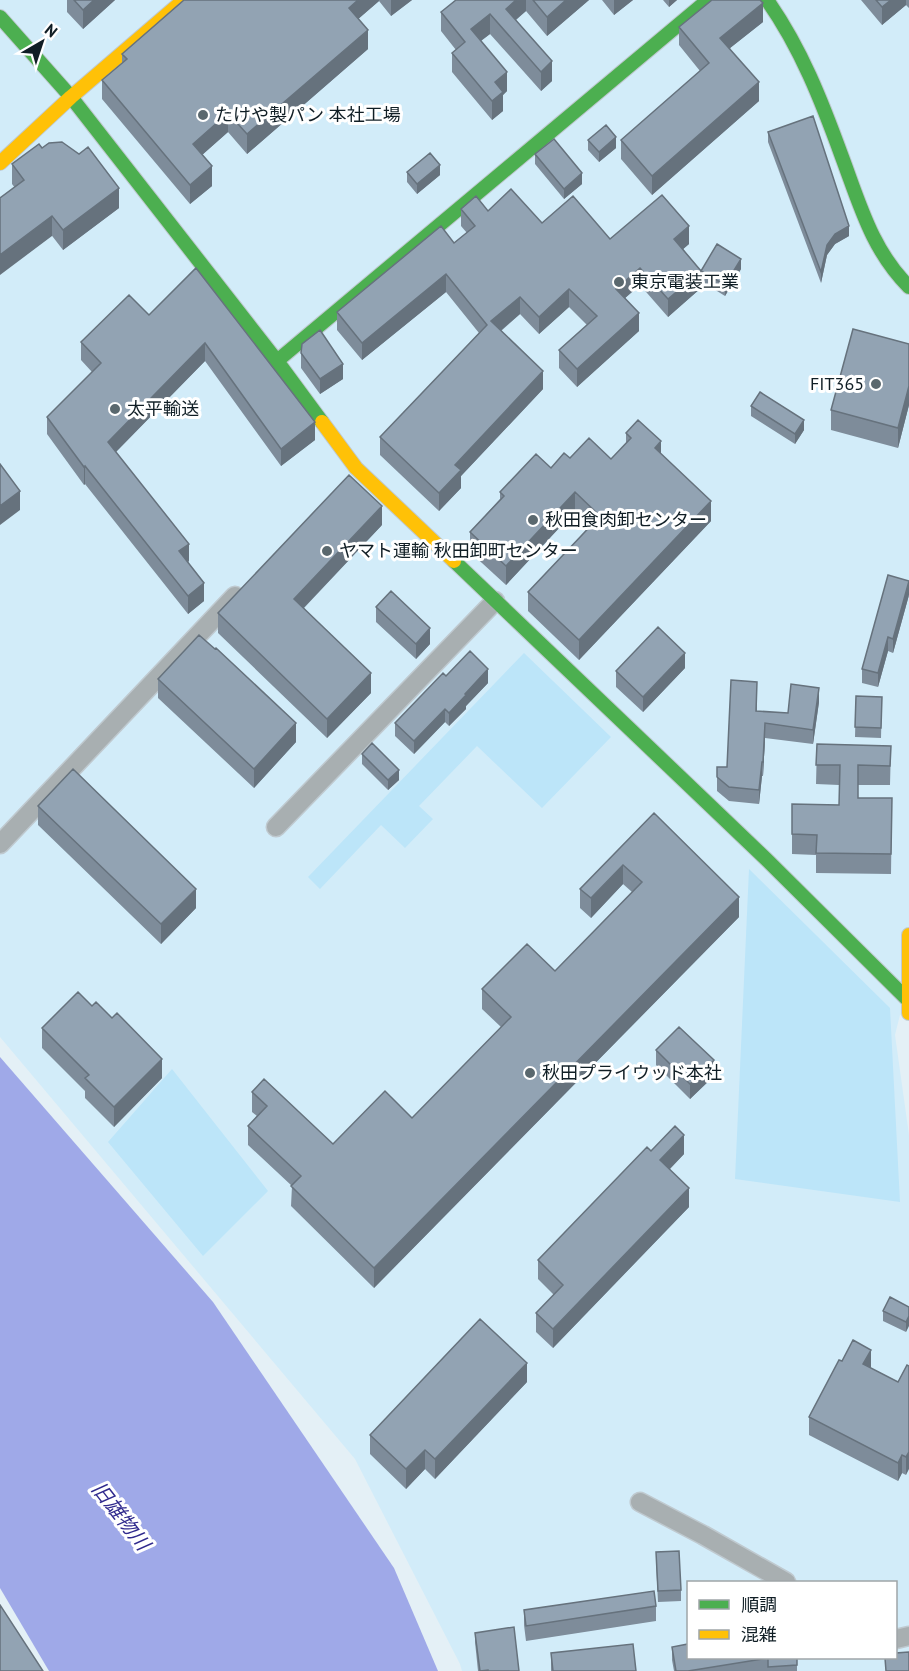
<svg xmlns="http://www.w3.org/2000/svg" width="909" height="1671" font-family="'PT Sans','Noto Sans JP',sans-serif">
<rect width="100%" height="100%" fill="#e4f0f6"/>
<!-- built -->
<path fill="#d2ecf9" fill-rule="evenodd" d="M0 0H909V1014L900 1015 895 1035 909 1135V1671H462L460 1664 355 1459 0 1037ZM688 1582H896V1658H688Z"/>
<!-- green -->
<path fill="#bce5f9" d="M524 653 611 737 542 808 477 746 419 806 433 819 405 848 381 825 320 889 308 877Z
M749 869 890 1008 900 1202 735 1179Z
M172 1069 268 1191 203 1256 108 1142Z"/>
<!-- water -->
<path fill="#9fa9e8" d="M0 1057 213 1302 394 1568 438 1671H49L0 1588Z"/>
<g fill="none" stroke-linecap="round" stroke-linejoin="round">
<defs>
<path id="street" d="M276 827 495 601
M0 844 235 596
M640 1502 703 1535 786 1582
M896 1639 909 1636"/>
<path id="fast" d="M767 0C801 48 822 102 842 157 860 205 872 250 909 287
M0 17 71 97 277 361 322 422
M277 361 708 0
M454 561 767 860 908 1000"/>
<path id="slow" d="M0 163 71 97 184 0
M322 422 356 468 454 561
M909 935V1013"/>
</defs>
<!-- street casing -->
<use href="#street" stroke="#bfc9cf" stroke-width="21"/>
<!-- fast casing -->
<use href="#fast" stroke="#bfc9cf" stroke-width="16"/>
<!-- slow casing -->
<use href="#slow" stroke="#bfc9cf" stroke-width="16"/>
<!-- street -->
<use href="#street" stroke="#a8afb1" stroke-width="18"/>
<!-- fast -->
<use href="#fast" stroke="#4caf50" stroke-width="14"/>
<!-- slow -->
<use href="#slow" stroke="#ffc107" stroke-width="14"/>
</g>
<!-- wall -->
<path fill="#7e8c9a" d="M67 0H115L83 29 67 12Z
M184 0H412L391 16 379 1 358 19 368 49 247 154 228 132 202 155 212 186 190 204 102 99V80L122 63V54Z
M456 0H589L547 36 526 11 516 20 552 81 541 91 490 34 481 41 507 91 503 95V111L492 120 452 72V53L456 50 441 31V12Z
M602 0H633L614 15Z
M663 0H677L669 7Z
M861 0H909V8L906 5 882 25Z
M763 22 730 48 759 101 652 195 621 159V140L700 71 679 45V27Z
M768 132 849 236 835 244 827 255 821 283 768 142Z
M588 140 616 148 599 162 588 150Z
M42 148 119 208 63 250 12 184V164Z
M535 154 582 184 564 199 535 164Z
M407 172 440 175 417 194 407 182Z
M461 209 488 211 610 239 689 244 683 249 701 271 741 269 725 296 701 281V288L668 317 640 285 625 298 639 331 577 387 559 368V350L587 325 569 307 539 334 520 314 501 331 543 389 461 476V488L439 511 380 455V437L479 333 446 292 362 360 337 330V312L454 243 467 233 461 226Z
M196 268 315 440 281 466 205 361 116 452 189 561 188 562 204 601 188 614 85 484 84 485 47 434V417L92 372 81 360V342L149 315Z
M909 344V405L898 448 831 430V410Z
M301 353 343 379 320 394 301 368Z
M751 406 804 430 795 444 751 416Z
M626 433 661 454 711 521 579 660 528 611V592L590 526 575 511 506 585 470 552V532L500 499V492L570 458 611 459 626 444Z
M382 525 304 608 371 693 327 738 218 633V613Z
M909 595 893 653 888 651 878 687 862 683V669Z
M376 607 430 644 416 659 376 622Z
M685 668 643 712 616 687V671Z
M446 676 488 683 466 706V709L449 726 445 722 414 754 395 736V723Z
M158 679 296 742 254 788 158 698Z
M757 696V712L788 713 819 702 813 744 765 738 763 776H762L759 804 729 801 717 791V767H727Z
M856 696 882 697 881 738 855 737Z
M817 744 891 746 890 785H858V798H892L891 874 816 873V855L792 854V804L839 805V785L816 784Z
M362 754 399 780 388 790 362 764Z
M38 806 196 908 161 944 38 825Z
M654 813 739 917 374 1288 291 1206 292 1186 248 1145V1126L257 1116 252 1112V1092L333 1144 412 1118 501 1027 482 1009V989L555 971 632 892 623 884 591 918 580 908V889Z
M42 1028 162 1078 114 1127 85 1098V1091L42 1048Z
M656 1050 714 1076 690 1099 656 1065Z
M651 1151 684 1154 670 1169 689 1207 553 1348 536 1332V1313L554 1295 538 1279V1260Z
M909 1307 906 1332 883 1321V1311Z
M842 1361 871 1368 898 1382 907 1365 906 1475 902 1473 898 1481 809 1435V1417Z
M527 1382 435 1479 425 1469 406 1489 370 1454V1435Z
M656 1562 681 1590V1601L658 1602Z
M656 1606V1621L526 1641 524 1625V1610Z
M475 1633 519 1671H478L475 1642Z
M672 1647 797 1658V1671H674L672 1660Z
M551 1653 636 1671H551Z"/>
<!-- shaded-wall -->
<path fill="#66727d" d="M94 0H115L83 29V10Z
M358 0H379V1L349 27V8Z
M391 0H412L391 16Z
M516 0H526V11L506 28V9Z
M566 0H589L547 36V17Z
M614 0H633L614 15Z
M669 0H677L669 7Z
M891 0H906V5L882 25V7Z
M763 3V22L720 56V38Z
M490 14V34L471 48V29Z
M368 30V49L247 154V134Z
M552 61V81L541 91V72Z
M507 72V91L503 95V111L492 120V101L495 82Z
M759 82V101L652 195V176Z
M228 113V132L193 163V144Z
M616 137V148L599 162V152Z
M440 165V175L417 194V184Z
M212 166V186L190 204V185Z
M582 173V184L564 199V189Z
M119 188V208L63 250V230Z
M52 216V236L0 275V255Z
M689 226V244L674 257V239Z
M849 226V236L835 244 827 255 821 283V272L827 245 835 234Z
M741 259V269L725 296V285Z
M640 268V285L616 306V289Z
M701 271V288L668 317V299Z
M446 274V292L362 360V343Z
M569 289V307L539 334V317Z
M520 297V314L491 339V321Z
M639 313V331L577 387V369Z
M205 343V361L108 460V442Z
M343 364V379L320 394V379Z
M543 371V389L461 476V488L439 511V493L455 465Z
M909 386V405L898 448V428Z
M804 420V430L795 444V434Z
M315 422V440L281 466V449Z
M661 441V461L655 448Z
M85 466V484L84 485V467Z
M20 491V510L0 525V506Z
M575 492V511L506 585V566Z
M711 501V521L579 660V640Z
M382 506V525L294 618V599Z
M189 544V561L179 569V551Z
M909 581V595L893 653V639Z
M204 583V601L188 614V596Z
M430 628V644L416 659V644Z
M888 637V651L878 687V673Z
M685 653V668L643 712V697Z
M488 669V683L466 706V709L449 726V713L465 694Z
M371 673V693L327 738V719Z
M819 688V702L813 744V730Z
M445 709V722L414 754V741Z
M296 723V742L254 788V769Z
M765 723V738L763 776V762Z
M762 762V776L759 804V790Z
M399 770V780L388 790V780Z
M623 865V884L591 918V898Z
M196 889V908L161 944V924Z
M739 897V917L374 1288V1268Z
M162 1059V1078L114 1127V1107Z
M714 1060V1076L690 1099V1084Z
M684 1135V1154L660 1179V1160Z
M689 1188V1207L553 1348V1329Z
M909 1316V1326L906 1332V1322Z
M871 1350V1367L863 1381V1364Z
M527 1363V1382L435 1479V1459Z
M425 1450V1469L406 1489V1469Z
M909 1452V1469L906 1475V1457Z
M902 1455V1473L898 1481V1463Z"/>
<!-- building -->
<path fill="#92a3b3" stroke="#66727d" stroke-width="1.5" d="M74 0H94L83 10Z
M184 0H358L349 8 368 30 247 134 228 113 193 144 212 166 190 185 102 80 127 59 122 54Z
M456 0H516L506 9 552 61 541 72 490 14 471 29 507 72 495 82 503 92 492 101 452 53 465 42 441 12Z
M533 0H566L547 17Z
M712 0H760L763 3 720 38 759 82 652 176 621 140 709 63 679 27Z
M876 0H891L882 7Z
M813 116 849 226 835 234 827 245 821 272 768 132Z
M606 125 616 137 599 152 588 140Z
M554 139 582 173 564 189 535 154Z
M62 142 79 154 88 147 119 188 63 230 52 216 0 255V198L24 180 12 164 39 144 42 148 49 143Z
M430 153 440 165 417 184 407 172Z
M511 189 542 223 573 196 610 239 662 195 689 226 674 239 701 271 668 299 640 268 616 289 639 313 577 369 559 350 597 316 569 289 539 317 520 297 491 321 543 371 455 465 461 470 439 493 380 437 487 325 446 274 362 343 337 312 441 226 454 243 475 226 461 209 476 196 488 211Z
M717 244 741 259 725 285 701 271Z
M196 268 315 422 281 449 205 343 108 442 189 544 179 551 204 583 188 596 85 466 84 467 47 417 101 363 81 342 129 295 149 315Z
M853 329 909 344V386L898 428 831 410Z
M320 330 343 364 320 379 301 353 302 344Z
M760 392 804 420 795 434 751 406Z
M638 420 661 441 655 448 711 501 579 640 528 592 600 516 575 492 506 566 470 532 504 496 500 492 536 454 551 468 564 453 570 458 589 438 611 459 631 438 626 433Z
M0 464 20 491 0 506Z
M349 475 382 506 294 599 371 673 327 719 218 613Z
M888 575 909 581 893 639 888 637 878 673 862 669Z
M391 591 430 628 416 644 376 607Z
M658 627 685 653 643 697 616 671Z
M199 635 215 649 216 648 296 723 254 769 158 679Z
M470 651 488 669 465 694 466 695 449 713 445 709 414 741 395 723 443 673 446 676Z
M731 680 757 682 756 711 788 713 791 684 819 688 813 730 765 723 763 762H762L759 790 729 787 717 777V767H727Z
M856 696 882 697 881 728 855 727Z
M372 743 399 770 388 780 362 754Z
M817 744 891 746 890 766 858 765V798H892L891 854 816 853 817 835 792 834V804L839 805 840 765H816Z
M73 769 196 889 161 924 38 806Z
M654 813 739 897 374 1268 291 1186 301 1176 248 1126 267 1106 252 1092 264 1079 333 1144 385 1091 412 1118 511 1017 482 989 527 944 555 971 642 882 623 865 591 898 580 889Z
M78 992 92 1006 96 1002 112 1018 117 1013 162 1059 114 1107 85 1078 89 1075 42 1028Z
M679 1027 714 1060 690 1084 656 1050Z
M675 1126 684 1135 660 1160 689 1188 553 1329 536 1313 563 1285 538 1260 647 1147 651 1151Z
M890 1297 909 1307V1316L906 1322 883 1311Z
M480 1319 527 1363 435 1459 425 1450 406 1469 370 1435Z
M853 1340 871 1350 863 1364 898 1382 907 1365 909 1366V1452L906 1457 902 1455 898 1463 809 1417 839 1360 842 1361Z
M679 1551 681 1590 658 1591 656 1552Z
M654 1591 656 1606 526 1626 524 1610Z
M0 1605 43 1671H0Z
M514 1627 519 1671H488V1670L480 1671 475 1633Z
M633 1644 636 1671H553L551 1653Z
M688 1644V1658H797V1665L768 1667V1658L688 1671H676L672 1647Z
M909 1652V1671H886L885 1658H896V1653Z"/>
<!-- markers -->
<g fill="#5a686e" stroke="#fff" stroke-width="2">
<circle cx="203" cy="115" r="6"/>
<circle cx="619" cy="282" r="6"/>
<circle cx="876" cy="384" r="6"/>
<circle cx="115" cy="409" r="6"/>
<circle cx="533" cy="520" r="6"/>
<circle cx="327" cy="551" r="6"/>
<circle cx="530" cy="1073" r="6"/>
</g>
<g text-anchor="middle" stroke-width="6" stroke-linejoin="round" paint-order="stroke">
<!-- poi labels -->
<g font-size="18" fill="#101e25" stroke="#fff" text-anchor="start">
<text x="215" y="121">たけや製パン 本社工場</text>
<text x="631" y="288">東京電装工業</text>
<text x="864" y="390" text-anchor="end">FIT365</text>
<text x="127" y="415">太平輸送</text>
<text x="545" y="526">秋田食肉卸センター</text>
<text x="339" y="557">ヤマト運輸 秋田卸町センター</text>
<text x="542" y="1079">秋田プライウッド本社</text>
</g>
<!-- water labels -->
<g font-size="20" font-style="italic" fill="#2f298d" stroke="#fff">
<text transform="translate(121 1516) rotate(52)" y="7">旧雄物川</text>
</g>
</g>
<!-- legend -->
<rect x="687" y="1581" width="210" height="78" fill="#ffffff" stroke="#9fa5a8" stroke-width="1.5"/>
<rect x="699" y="1600" width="30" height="9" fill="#4caf50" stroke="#9fa5a8" stroke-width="1.5"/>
<text x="741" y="1611" font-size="18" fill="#101e25">順調</text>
<rect x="699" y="1630" width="30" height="9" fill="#ffc107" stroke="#9fa5a8" stroke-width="1.5"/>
<text x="741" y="1641" font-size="18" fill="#101e25">混雑</text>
<!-- north arrow -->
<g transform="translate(42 42) rotate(39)" stroke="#ffffff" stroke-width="4.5" paint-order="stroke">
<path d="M0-4.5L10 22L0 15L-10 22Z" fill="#101e25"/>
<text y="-9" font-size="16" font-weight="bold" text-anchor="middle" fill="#101e25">N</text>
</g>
</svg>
